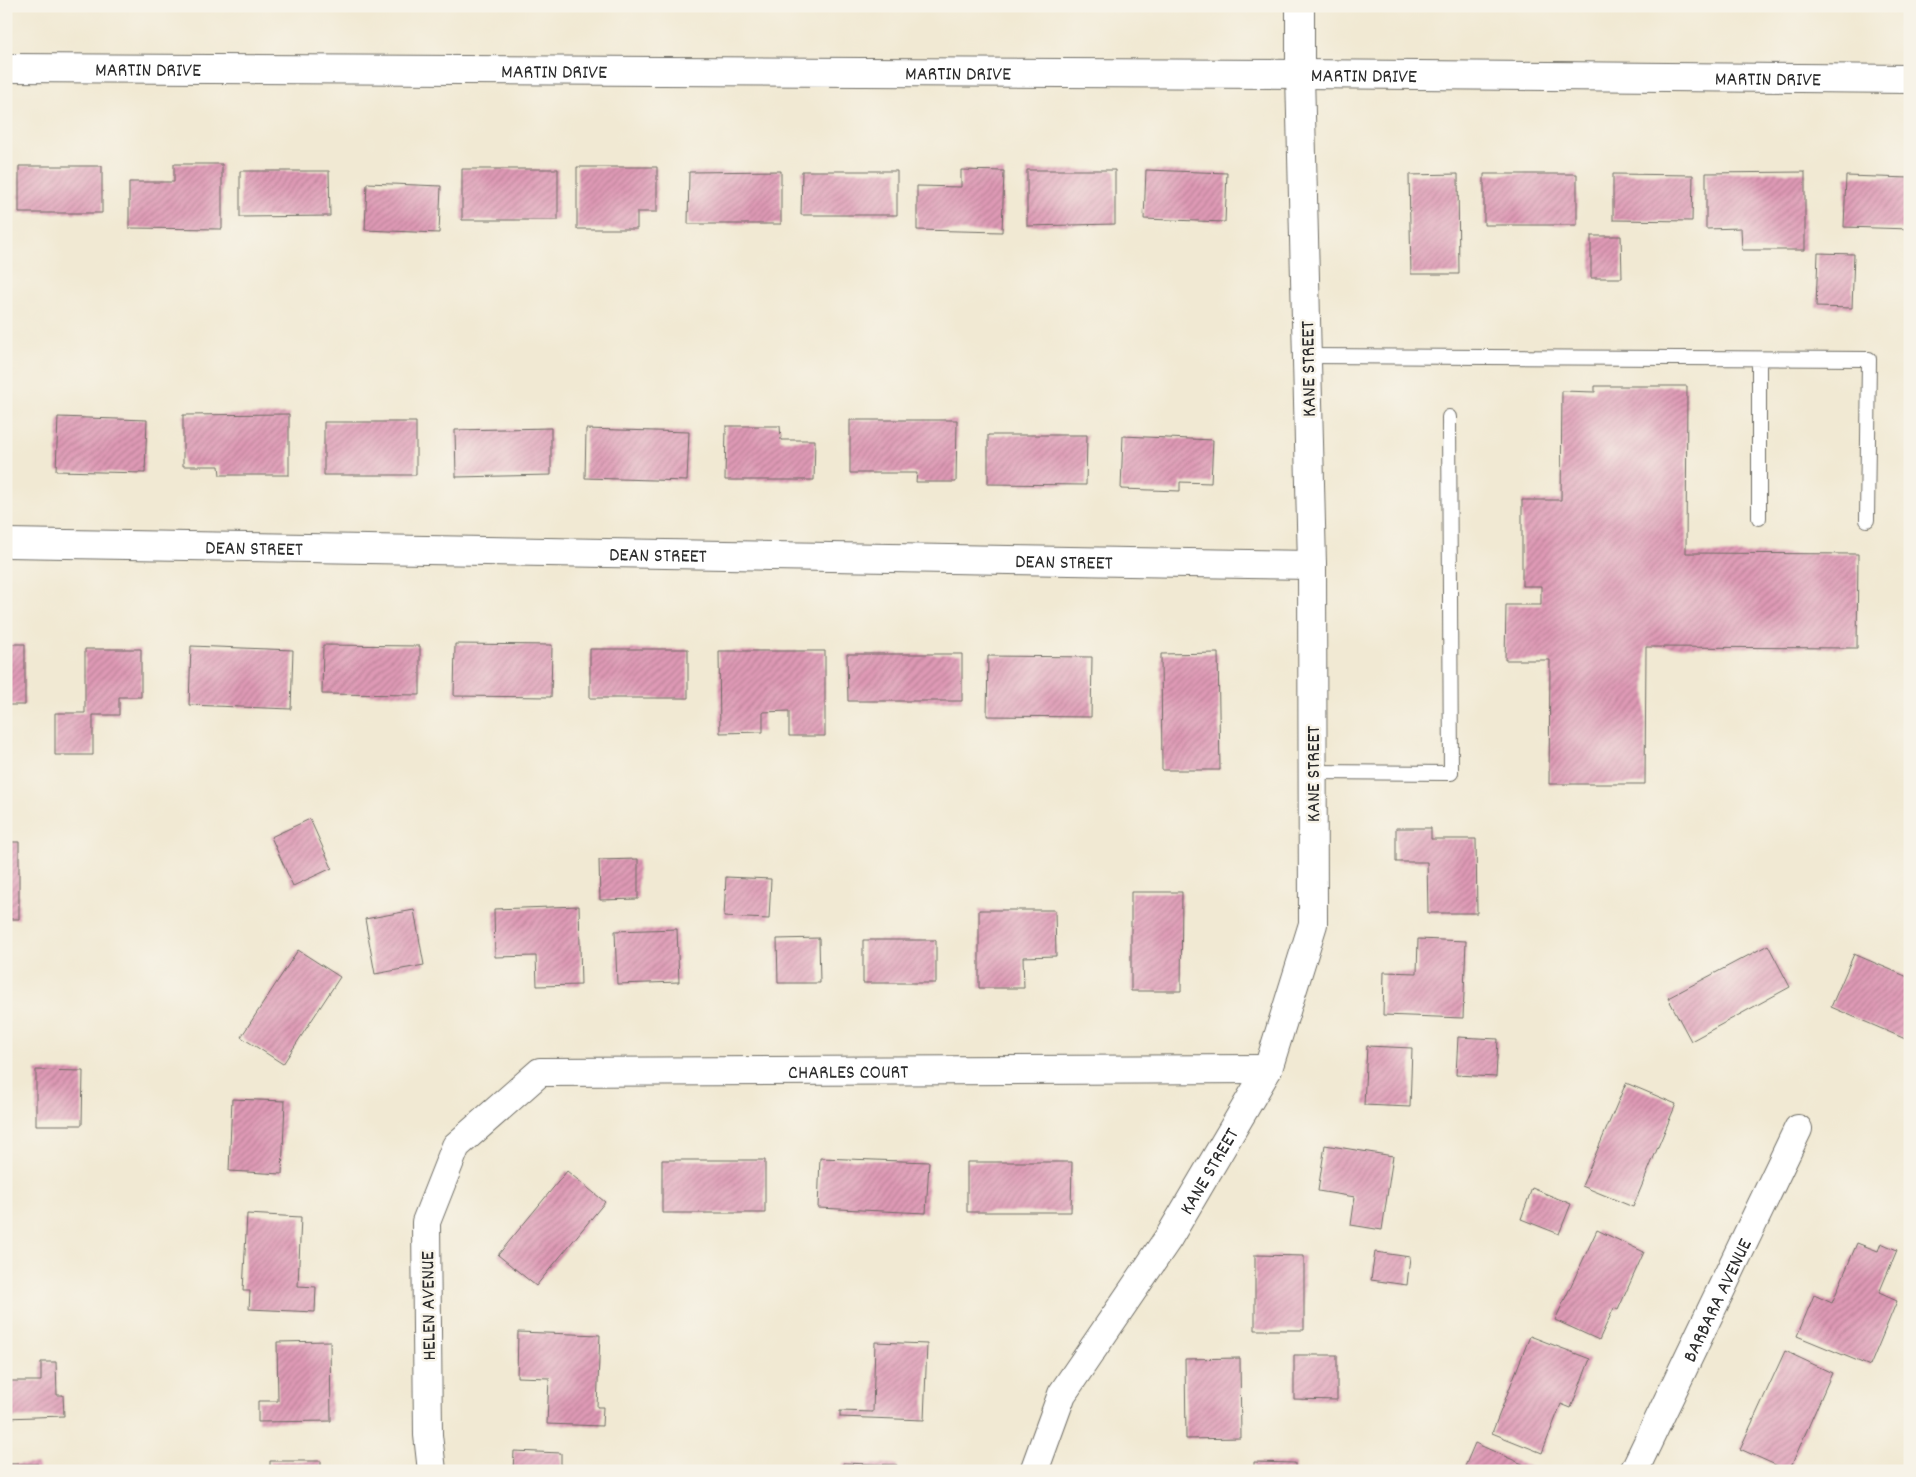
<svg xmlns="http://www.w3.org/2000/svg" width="1916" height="1477" font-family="Dekko,sans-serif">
<defs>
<pattern id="building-hatch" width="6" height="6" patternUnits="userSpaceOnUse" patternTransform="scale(1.25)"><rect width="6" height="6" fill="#df9ab6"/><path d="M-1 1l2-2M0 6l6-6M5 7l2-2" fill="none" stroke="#b57e94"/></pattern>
</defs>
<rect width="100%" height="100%" fill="#f7f3e8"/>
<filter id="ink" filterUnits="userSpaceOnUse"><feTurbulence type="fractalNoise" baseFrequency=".02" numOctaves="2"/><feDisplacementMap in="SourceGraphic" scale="10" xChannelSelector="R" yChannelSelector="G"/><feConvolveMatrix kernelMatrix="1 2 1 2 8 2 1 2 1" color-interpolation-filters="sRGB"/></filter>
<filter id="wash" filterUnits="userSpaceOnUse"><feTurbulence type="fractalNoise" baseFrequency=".0096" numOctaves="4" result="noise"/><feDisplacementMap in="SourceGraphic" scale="20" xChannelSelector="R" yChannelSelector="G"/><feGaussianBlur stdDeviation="1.12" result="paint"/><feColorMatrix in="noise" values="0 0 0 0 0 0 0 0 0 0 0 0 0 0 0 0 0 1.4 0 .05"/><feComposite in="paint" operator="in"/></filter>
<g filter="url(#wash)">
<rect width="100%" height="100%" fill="#f1e9d3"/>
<g id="blocks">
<!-- building -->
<path fill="url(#building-hatch)" d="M174 164H222V229L129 228V182H174Z
M19 166H102V213H19Z
M577 167H657V212H637V229H577Z
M462 169H558V220H462Z
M961 170 1004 171 1002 232 917 230V186L961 187Z
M1027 170H1115V224L1027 226Z
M1146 170 1227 173 1225 222 1144 219Z
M240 171H329L330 216 240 217Z
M781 171V224H688L689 172Z
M802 171H897V215H801Z
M1805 172V250H1742L1741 228 1706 229V173Z
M1458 174 1459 274H1411L1409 175Z
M1484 174H1577V225H1484Z
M1613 174 1693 175 1692 221 1613 220Z
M1846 176 1910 178V229L1844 227Z
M367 183 441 186 439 233 365 230Z
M1591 236H1621L1622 278H1591Z
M1818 253 1854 254 1852 308 1816 307Z
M1595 386H1687L1686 553 1858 554 1857 648 1646 647 1645 784H1549L1550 660H1505L1506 605H1541V586H1522V500H1561L1562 391 1595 392Z
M289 414V475H220L219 466H183V415Z
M58 417 147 420 145 473 56 471Z
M850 420H957L956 482H916L917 473H850Z
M324 422H416V475H324Z
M726 426H780L781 440H815L814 480H725Z
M551 428V475L456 477 455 430Z
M586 429 689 432 687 481 585 478Z
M988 435H1087L1086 485 988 484Z
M1123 436 1213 440 1211 483 1180 482V491L1121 489Z
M6 644H25V705H6Z
M455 644 552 645 551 697 454 696Z
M323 645 420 646V695L322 694Z
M191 646 293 650 291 709 189 705Z
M85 649H141V697H119V715H93V755H55V713H85Z
M590 649H688V698H590Z
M719 651H825V736H789V711L763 712V732L720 733Z
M1218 653 1220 770H1162L1161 654Z
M847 654H962V701H848Z
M988 656 1092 657 1091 717 987 716Z
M310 819 332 868 293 886 271 837Z
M1396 828H1431V839H1476L1477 913H1428L1427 862H1396Z
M6 842H19V919H6Z
M638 859V899L600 900 599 860Z
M726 877 771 879 769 919 724 917Z
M1131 892H1182L1181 991H1131Z
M579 906 581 985 537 986 536 956 495 957 494 909Z
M414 910 424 965 375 974 365 919Z
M979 910H1055L1056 956 1023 957 1024 988H979Z
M677 929 679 982 617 984 615 931Z
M819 938 820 983H778L777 939Z
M1418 939 1466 941 1463 1018 1383 1015 1384 972 1417 973Z
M863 940H936V983H863Z
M1768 945 1790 987 1691 1041 1668 998Z
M298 950 340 977 283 1064 241 1037Z
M1854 954 1910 978V1041L1831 1007Z
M1458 1037 1498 1039 1496 1077 1456 1075Z
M1367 1046 1412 1048 1410 1107 1364 1105Z
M36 1070 83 1071 82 1125H36Z
M1626 1083 1676 1104 1633 1207 1582 1186Z
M232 1099 285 1101 282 1174 229 1171Z
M1325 1145 1393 1156 1382 1230 1351 1225 1355 1197 1318 1191Z
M820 1158 929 1162 926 1213 818 1208Z
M662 1160H765V1213H662Z
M967 1162H1072L1071 1212H967Z
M567 1171 605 1202 536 1286 498 1255Z
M1532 1188 1571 1204 1559 1234 1521 1219Z
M247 1214 301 1217 298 1286 316 1287 315 1312 249 1309 250 1291H243Z
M1597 1230 1644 1252 1618 1310 1614 1308 1599 1340 1555 1320Z
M1857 1243 1878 1251 1881 1243 1897 1250 1879 1293 1897 1301 1870 1366 1797 1336 1814 1295 1832 1303Z
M1375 1252 1410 1257 1407 1285 1371 1280Z
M1255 1255 1304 1256V1330H1255Z
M518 1332 600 1335 597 1407H603L602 1426 547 1424 549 1378 517 1377Z
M1530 1336 1590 1359 1571 1408 1561 1404 1542 1453 1492 1433Z
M330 1341 331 1421 258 1422V1401H278L277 1342Z
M875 1342 927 1344 924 1420 840 1417V1411L873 1412Z
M1785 1351 1832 1373 1789 1471 1740 1449Z
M1294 1355H1337V1400L1294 1399Z
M1240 1358 1241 1438 1186 1439 1185 1359Z
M41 1362H56L57 1395H63L64 1416 6 1418V1381H41Z
M1475 1443 1538 1471H1463Z
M514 1451 561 1453V1471H513Z
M270 1461H321V1471H270Z
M1254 1462 1295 1463V1471H1254Z
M843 1463 897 1465V1471H843Z
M6 1464H38V1471H6Z
M1126 1468 1175 1469V1471H1126Z"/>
</g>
</g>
<g filter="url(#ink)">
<use href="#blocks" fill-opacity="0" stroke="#706e66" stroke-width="1"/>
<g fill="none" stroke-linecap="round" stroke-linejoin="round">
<defs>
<path id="service" d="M1307 356 1869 359 1867 520
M1759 359V518
M1312 772 1451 773 1449 417"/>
<g id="minor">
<path id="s1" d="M6 68 1300 74 1910 79"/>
<path id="s2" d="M6 543 1312 565"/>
<path id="s3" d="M432 1471 428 1435 426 1222 456 1146 540 1072 1268 1069"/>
<path id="s4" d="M1034 1471 1062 1394 1169 1237 1268 1069 1313 924 1312 565 1300 74V6"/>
<path id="s5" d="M1634 1471 1798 1129"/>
</g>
</defs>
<!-- service casing -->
<use href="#service" stroke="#706e66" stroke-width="16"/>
<!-- minor casing -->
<use href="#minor" stroke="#706e66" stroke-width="30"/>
<!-- service -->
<use href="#service" stroke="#fff" stroke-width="14"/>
<!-- minor -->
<use href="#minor" stroke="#fff" stroke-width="28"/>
</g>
</g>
<g text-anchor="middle" stroke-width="5" stroke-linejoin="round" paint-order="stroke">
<!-- street labels -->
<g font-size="20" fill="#2b2b2b" stroke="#f7f3e8">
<text dy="7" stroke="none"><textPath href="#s1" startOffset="142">MARTIN DRIVE</textPath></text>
<text dy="7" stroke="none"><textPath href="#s1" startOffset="548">MARTIN DRIVE</textPath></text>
<text dy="7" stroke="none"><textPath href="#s1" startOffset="952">MARTIN DRIVE</textPath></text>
<text dy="7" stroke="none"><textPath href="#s1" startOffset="1358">MARTIN DRIVE</textPath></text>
<text dy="7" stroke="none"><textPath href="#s1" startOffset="1762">MARTIN DRIVE</textPath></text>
<text transform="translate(1307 369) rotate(-91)" y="7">KANE STREET</text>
<text dy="7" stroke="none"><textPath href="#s2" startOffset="248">DEAN STREET</textPath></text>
<text dy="7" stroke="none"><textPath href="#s2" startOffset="652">DEAN STREET</textPath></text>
<text dy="7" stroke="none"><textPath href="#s2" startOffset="1058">DEAN STREET</textPath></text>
<text transform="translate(1312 774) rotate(-90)" y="7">KANE STREET</text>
<text dy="7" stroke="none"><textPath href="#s3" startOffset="751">CHARLES COURT</textPath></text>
<text dy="7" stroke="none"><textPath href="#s4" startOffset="349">KANE STREET</textPath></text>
<text dy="7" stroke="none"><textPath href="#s5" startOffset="190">BARBARA AVENUE</textPath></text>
<text transform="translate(427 1306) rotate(-91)" y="7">HELEN AVENUE</text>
</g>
</g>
<!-- margin -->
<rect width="1916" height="1477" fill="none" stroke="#f7f3e8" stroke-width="25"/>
</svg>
